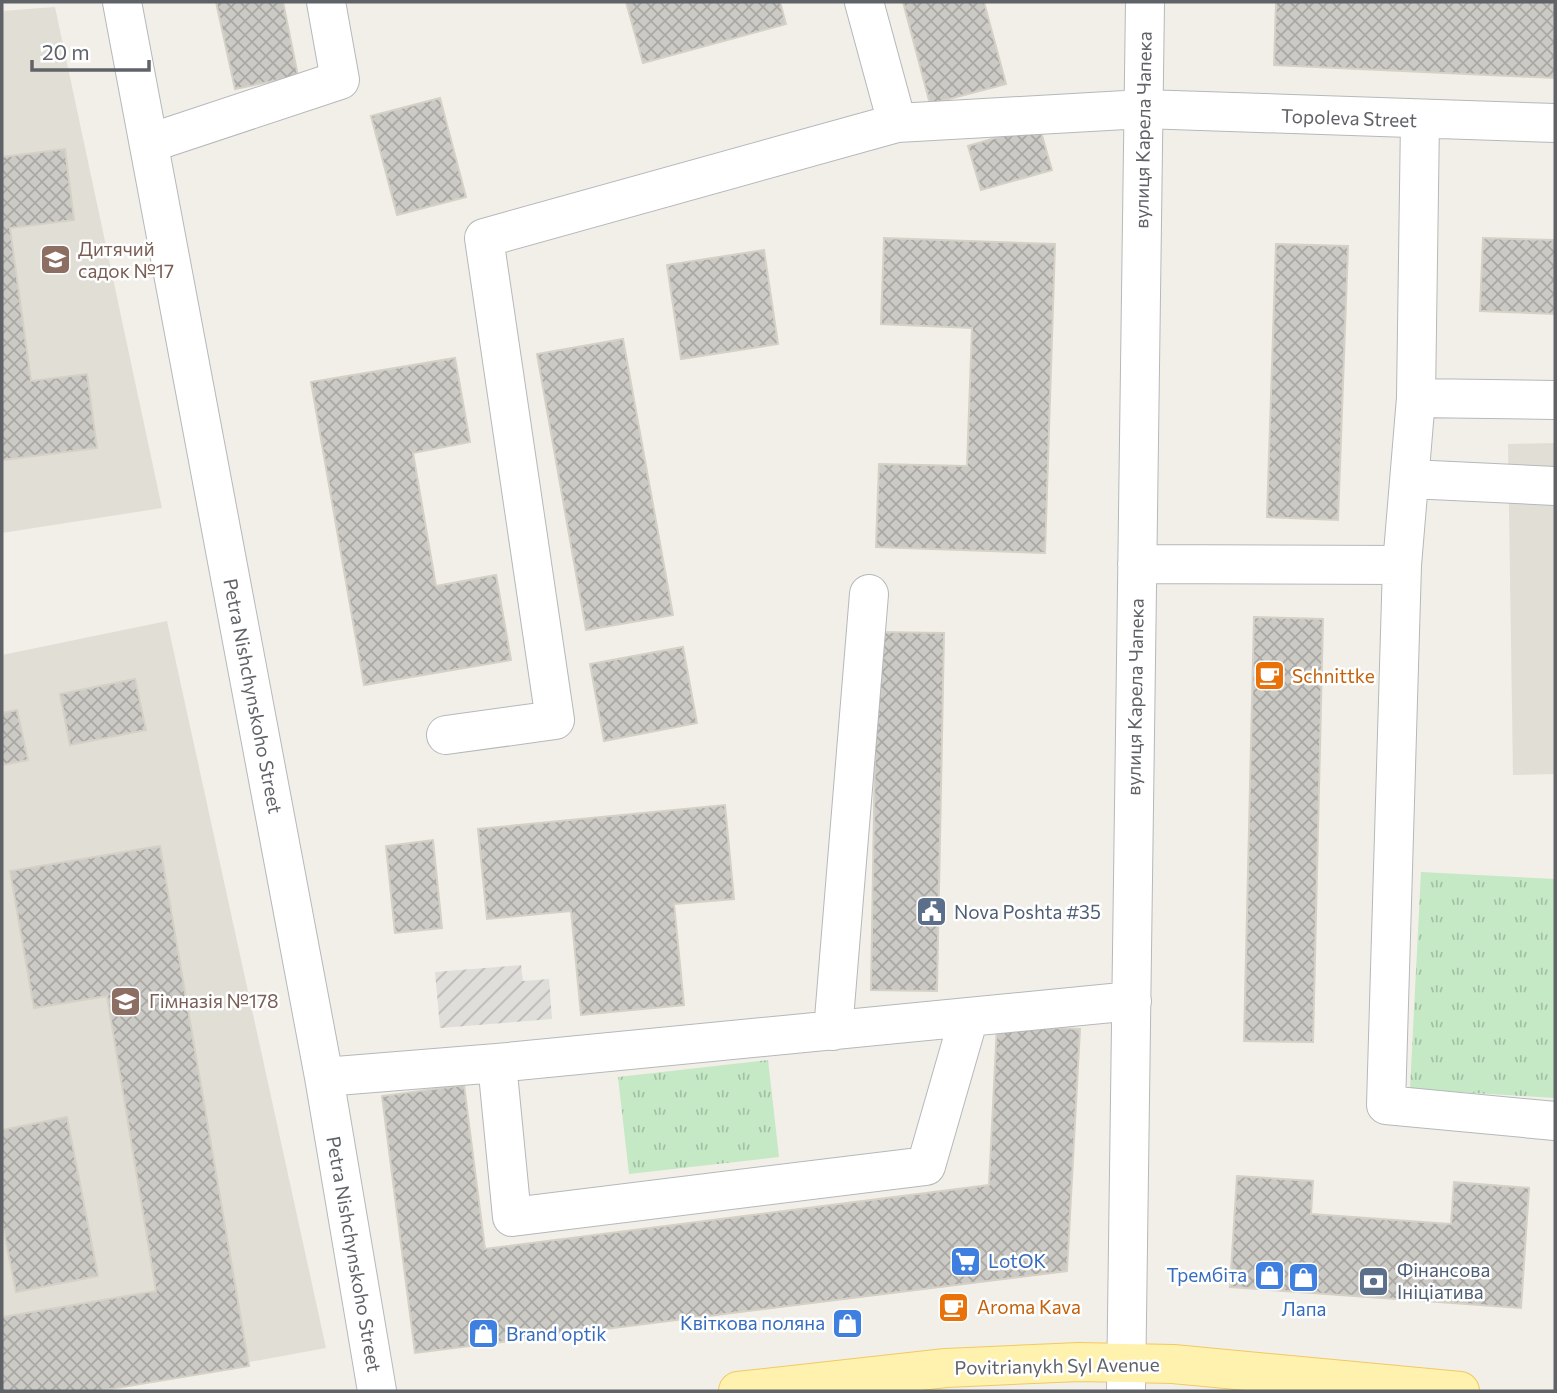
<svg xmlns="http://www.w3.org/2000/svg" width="1557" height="1393" font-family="Commissioner,sans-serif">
<defs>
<pattern id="industrial-furrows" width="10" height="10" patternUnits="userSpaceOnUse" patternTransform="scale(1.75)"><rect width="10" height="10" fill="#e0deda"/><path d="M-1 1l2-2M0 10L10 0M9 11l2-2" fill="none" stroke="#b9b8b5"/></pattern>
<pattern id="grass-tufts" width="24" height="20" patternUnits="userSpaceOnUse" patternTransform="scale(1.75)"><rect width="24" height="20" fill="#c5e8c5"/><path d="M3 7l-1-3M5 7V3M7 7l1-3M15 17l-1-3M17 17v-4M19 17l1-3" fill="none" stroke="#a3c0a4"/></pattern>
<pattern id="building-cross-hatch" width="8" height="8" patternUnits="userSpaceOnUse" patternTransform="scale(1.75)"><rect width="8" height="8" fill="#cccac5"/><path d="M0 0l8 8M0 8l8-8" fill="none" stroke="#a9a8a4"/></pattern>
</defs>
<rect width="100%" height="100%" fill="#f1efe8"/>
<!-- industrial -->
<path fill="url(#industrial-furrows)" d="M521 965 523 981 549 979 552 1019 440 1028 435 972Z"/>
<!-- education -->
<path fill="#e1ded6" d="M55 7 162 508 2 533V11Z
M1555 443V774L1513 775 1508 444Z
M167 621 326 1348 91 1391H2V655Z"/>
<!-- grass -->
<path fill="url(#grass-tufts)" d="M1421 872 1555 879V1098L1410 1089Z
M768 1060 779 1157 629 1174 618 1077Z"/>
<!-- building -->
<path fill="url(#building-cross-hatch)" stroke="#d6d1c6" stroke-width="2" d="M216 2H283L298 76 235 89Z
M626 2H780L786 24 643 63Z
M903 2H984L1006 84 930 104Z
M1276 2H1555V78L1274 65Z
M440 98 466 197 397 215 371 116Z
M1039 125 1052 170 981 190 968 146Z
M65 149 74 220 10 228 31 381 87 374 97 448 2 460V157Z
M884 238 1055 244 1045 553 876 547 879 464 967 466 972 328 881 324Z
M1483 238 1555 240V314L1480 311Z
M1276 244 1348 246 1338 520 1267 517Z
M764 250 778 344 681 359 667 265Z
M623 339 673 615 586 630 537 354Z
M455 358 470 442 413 453 436 586 496 575 511 660 364 685 311 382Z
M1254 617 1323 619 1313 1042 1244 1041Z
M877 632 944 633 937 991 871 990Z
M683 647 697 723 604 741 590 664Z
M135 679 146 730 70 745 60 694Z
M17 710 28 760 2 765V713Z
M725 805 734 899 674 904 684 1005 581 1015 571 911 487 919 478 829Z
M433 840 442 928 395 933 386 846Z
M160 846 249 1366 98 1391H2V1317L156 1291 107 996 34 1008 10 871Z
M997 1025 1080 1029 1067 1271 415 1353 382 1096 464 1085 485 1249 989 1185Z
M67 1117 98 1276 16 1292 2 1222V1130Z
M1237 1176 1313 1181 1311 1214 1451 1224 1454 1182 1529 1188 1521 1308 1230 1287Z"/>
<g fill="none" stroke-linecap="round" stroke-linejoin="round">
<defs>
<path id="minor" d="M122 2 324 1077 377 1391
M864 2 897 123 1143 109 1555 123
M1420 120 1416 398 1402 565 1386 1105 1555 1121
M150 143 340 80 326 2
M1416 398 1555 400
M1410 479 1555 486
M1137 564 1402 565
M446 735 555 720 484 238 897 123
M833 1031 869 594
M497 1063 512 1217 926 1166 969 1017
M324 1077 497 1063 1132 1001
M1126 1391 1145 2"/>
<path id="major" d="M738 1391 946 1368 1079 1362 1173 1364 1460 1391"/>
</defs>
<!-- minor casing -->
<use href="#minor" stroke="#b5b8bc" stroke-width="40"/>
<!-- major casing -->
<use href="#major" stroke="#f2c960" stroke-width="40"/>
<!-- minor -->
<use href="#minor" stroke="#fff" stroke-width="38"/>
<!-- major -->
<use href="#major" stroke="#fff2af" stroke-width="38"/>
</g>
<!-- icons -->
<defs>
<symbol id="school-square" viewBox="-11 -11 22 22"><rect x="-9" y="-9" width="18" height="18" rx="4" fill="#8d6e63" stroke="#fff"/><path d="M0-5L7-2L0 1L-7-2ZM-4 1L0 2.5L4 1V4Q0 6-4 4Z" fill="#fff"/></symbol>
<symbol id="cafe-square" viewBox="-11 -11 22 22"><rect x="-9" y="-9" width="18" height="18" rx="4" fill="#e8710a" stroke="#fff"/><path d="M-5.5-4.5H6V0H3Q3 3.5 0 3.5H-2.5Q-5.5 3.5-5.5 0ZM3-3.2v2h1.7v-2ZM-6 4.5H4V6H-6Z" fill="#fff"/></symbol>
<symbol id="civic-square" viewBox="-11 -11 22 22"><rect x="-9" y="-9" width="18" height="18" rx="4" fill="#5c6f8a" stroke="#fff"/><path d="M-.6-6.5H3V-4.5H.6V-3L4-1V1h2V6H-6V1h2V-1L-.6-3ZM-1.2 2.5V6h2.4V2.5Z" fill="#fff"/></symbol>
<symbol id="supermarket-square" viewBox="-11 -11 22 22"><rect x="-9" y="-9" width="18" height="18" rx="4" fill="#3f7fe0" stroke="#fff"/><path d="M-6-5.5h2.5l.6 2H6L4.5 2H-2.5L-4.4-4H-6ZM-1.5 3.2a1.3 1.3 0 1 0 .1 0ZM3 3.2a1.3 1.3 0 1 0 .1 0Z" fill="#fff"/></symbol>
<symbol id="shop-square" viewBox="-11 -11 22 22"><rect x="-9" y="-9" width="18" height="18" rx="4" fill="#3f7fe0" stroke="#fff"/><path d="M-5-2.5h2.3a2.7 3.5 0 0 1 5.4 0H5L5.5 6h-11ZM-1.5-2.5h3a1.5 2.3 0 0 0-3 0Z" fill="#fff"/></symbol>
<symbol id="bank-square" viewBox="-11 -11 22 22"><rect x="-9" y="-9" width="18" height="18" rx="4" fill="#5c6f8a" stroke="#fff"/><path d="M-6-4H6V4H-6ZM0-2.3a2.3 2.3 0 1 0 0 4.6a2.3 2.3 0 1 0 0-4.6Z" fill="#fff"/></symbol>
</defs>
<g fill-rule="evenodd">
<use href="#school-square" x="38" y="242" width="35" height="35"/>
<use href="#cafe-square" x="1252" y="658" width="35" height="35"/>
<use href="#civic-square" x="914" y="894" width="35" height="35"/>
<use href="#school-square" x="108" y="984" width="35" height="35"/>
<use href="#supermarket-square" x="948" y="1244" width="35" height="35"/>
<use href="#shop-square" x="1252" y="1258" width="35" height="35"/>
<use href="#shop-square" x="1286" y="1260" width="35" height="35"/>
<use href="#bank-square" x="1356" y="1264" width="35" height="35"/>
<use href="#cafe-square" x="936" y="1290" width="35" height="35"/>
<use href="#shop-square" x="830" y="1306" width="35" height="35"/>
<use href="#shop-square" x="466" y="1316" width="35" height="35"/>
</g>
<g text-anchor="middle" stroke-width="5" stroke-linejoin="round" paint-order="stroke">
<!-- street labels -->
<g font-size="19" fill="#5f6368" stroke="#fff">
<text transform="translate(1349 118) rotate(2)" y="7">Topoleva Street</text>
<text transform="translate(1143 130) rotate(-89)" y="7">вулиця Карела Чапека</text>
<text transform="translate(253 696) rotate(79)" y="7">Petra Nishchynskoho Street</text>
<text transform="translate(1135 697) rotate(-89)" y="7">вулиця Карела Чапека</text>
<text transform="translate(354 1254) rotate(80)" y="7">Petra Nishchynskoho Street</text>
<text transform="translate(1057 1366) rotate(-1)" y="7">Povitrianykh Syl Avenue</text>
</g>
<!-- education labels -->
<g font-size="19" fill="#785e54" stroke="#fff" text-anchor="start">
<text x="78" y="256">Дитячий<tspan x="78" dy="22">садок №17</tspan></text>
<text x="149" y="1008">Гімназія №178</text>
</g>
<!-- food labels -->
<g font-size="19" fill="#c56008" stroke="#fff" text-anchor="start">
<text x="1292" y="683">Schnittke</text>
<text x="977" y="1314">Aroma Kava</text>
</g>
<!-- service labels -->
<g font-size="19" fill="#4e5e75" stroke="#fff" text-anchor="start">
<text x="954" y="919">Nova Poshta #35</text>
<text x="1397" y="1277">Фінансова<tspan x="1397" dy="22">Ініціатива</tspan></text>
</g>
<!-- shop labels -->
<g font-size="19" fill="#366cbe" stroke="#fff" text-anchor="start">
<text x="988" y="1268">LotOK</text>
<text x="1247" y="1282" text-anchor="end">Трембіта</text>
<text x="1304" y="1316" text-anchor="middle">Лапа</text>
<text x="825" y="1330" text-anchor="end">Квіткова поляна</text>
<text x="506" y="1341">Brand optik</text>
</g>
</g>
<!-- border -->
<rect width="1557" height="1393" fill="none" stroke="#5f6368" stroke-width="7"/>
<!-- scale -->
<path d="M32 60v10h117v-10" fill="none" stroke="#5f6368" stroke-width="3.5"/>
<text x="42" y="60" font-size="21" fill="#5f6368" stroke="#ffffff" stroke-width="5" paint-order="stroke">20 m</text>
</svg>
